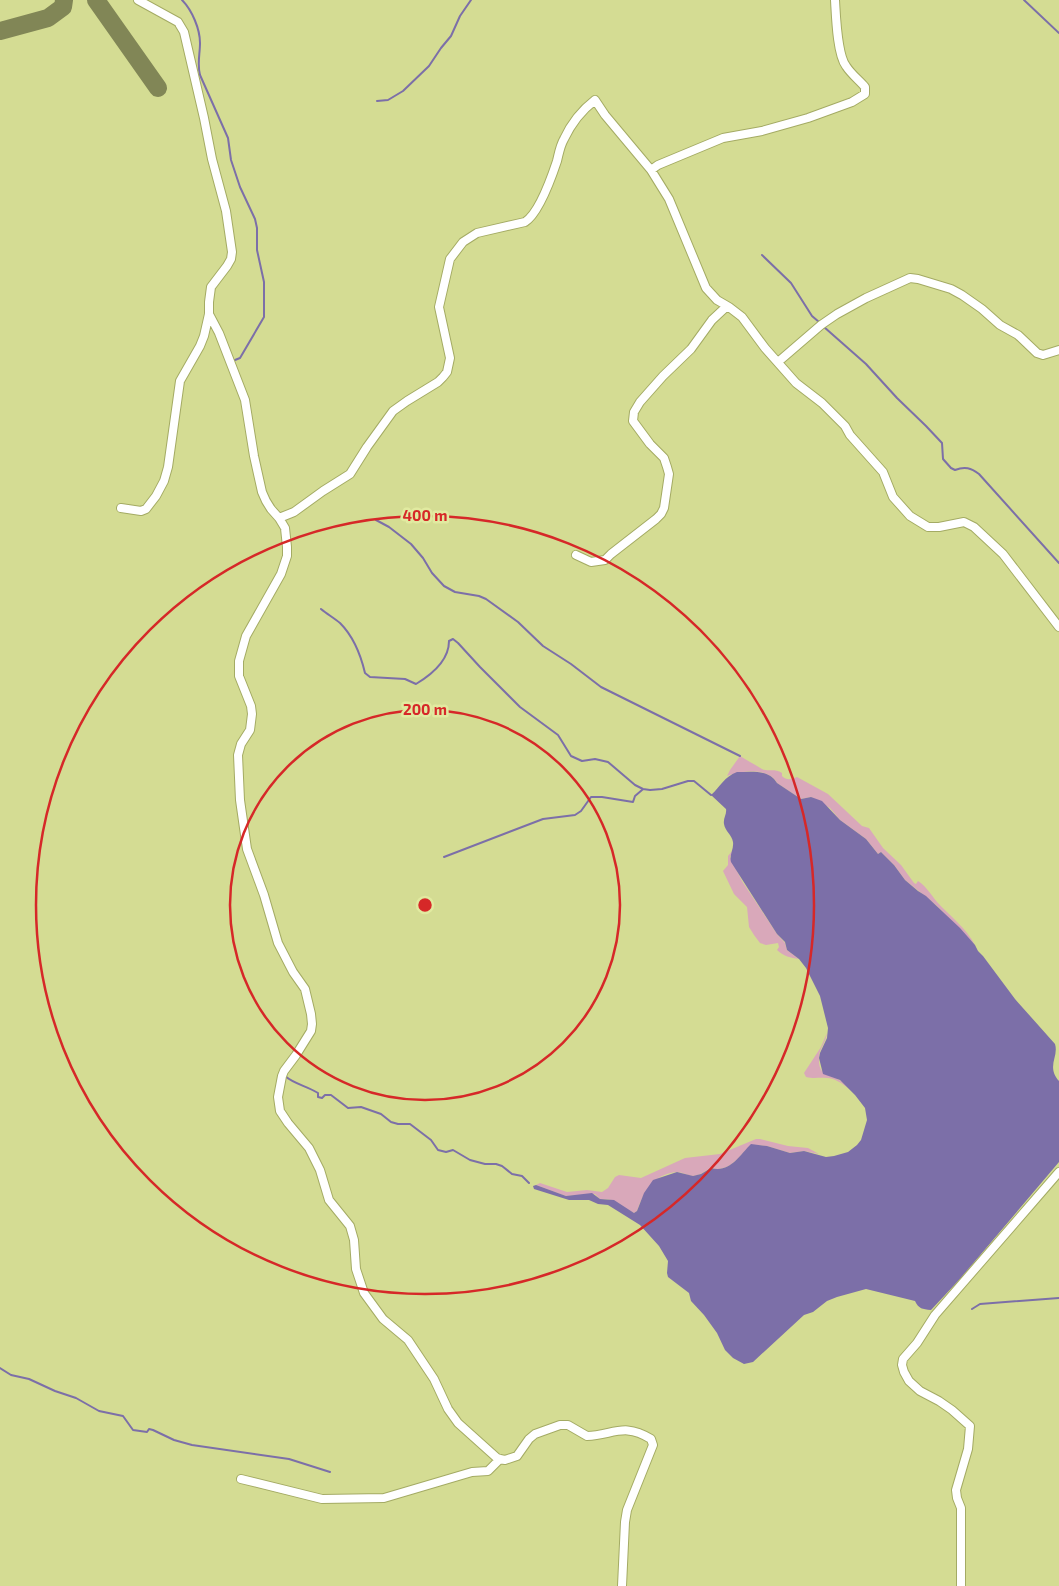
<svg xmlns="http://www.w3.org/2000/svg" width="1059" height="1586" font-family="'Exo 2',sans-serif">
<rect width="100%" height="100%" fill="#d4dc93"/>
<!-- green -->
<path fill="#d9a8ba" d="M740 756C747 760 755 765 762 769 768 772 775 768 782 773V776C787 781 792 779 797 777L828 794 862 826 869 828 883 848 901 865 914 883 916 884 918 881C927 887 931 895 937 902 950 916 966 928 975 945L936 905 905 880 894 865 881 852 878 854 866 839 840 820 830 808 811 797 801 799 777 783C768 767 742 771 727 776L730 770Z
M733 850 730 857 742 881 777 934 785 943 787 950 799 959C791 958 783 956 777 950L779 947 778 943 766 945 760 943 754 935 749 927 747 907 734 894 723 871 728 865V856Z
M827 1033C826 1042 820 1048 819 1056 818 1074 825 1073 837 1079 842 1081 845 1085 849 1089 843 1084 835 1078 827 1078 818 1077 815 1079 806 1077L804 1073 821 1047Z
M756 1139H760L788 1146 808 1148 819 1154 804 1151 790 1153 767 1146 751 1145C739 1156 730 1173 711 1168 705 1171 699 1176 692 1176 687 1175 682 1172 677 1172 653 1174 644 1191 637 1211L634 1213C620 1206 617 1198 600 1199L595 1194 566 1196 536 1185 540 1183 567 1192 587 1190 602 1192 608 1188 615 1177 619 1175 641 1178 685 1158 720 1154Z"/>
<!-- water -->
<path fill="#7c6fa8" d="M737 772C751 772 769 769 777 783L801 799 811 797 822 801 840 820 866 839 878 854 881 852 894 865 905 880 918 891 926 896 960 928 975 945 978 951 983 956 1015 999 1055 1044C1059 1057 1046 1066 1059 1081V1162L959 1280 931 1310C922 1309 919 1309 915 1301L866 1289 837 1297 827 1301 813 1312 804 1315 753 1362 744 1364 733 1358 725 1350 717 1333 704 1315 691 1301 689 1293 668 1277 667 1273 668 1261 659 1246 640 1225 608 1205 598 1204 589 1200H569L534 1189 533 1186 536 1185 566 1196 592 1193 600 1199 614 1200 634 1213 637 1211 644 1193 653 1180 677 1172 693 1176 701 1174 711 1168C730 1173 739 1156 751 1144L767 1146 790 1153 804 1151 826 1157 834 1156 848 1152 857 1145 861 1140 867 1120 865 1108 855 1095 840 1080 823 1074 819 1058 820 1053 827 1038 828 1028 820 996 806 968 799 959 787 950 785 942 777 934 731 862C729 855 734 849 733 842 732 835 725 831 724 824 723 818 727 814 726 809L711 795C721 786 724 777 737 772Z"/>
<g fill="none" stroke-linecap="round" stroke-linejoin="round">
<!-- stream -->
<path stroke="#7c6fa8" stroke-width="2" d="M182 0C192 10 200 29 200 43 200 54 197 64 200 75L228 138 231 160 240 187 255 219 257 228V250L264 282V317L240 358 235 360
M1024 0 1059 33
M377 101 388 100 403 91 429 66 441 48 451 36 460 16 471 0
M762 255 791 283 812 316 819 322
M824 327 866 364 897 398 926 426 942 443 943 459 951 468 955 470C965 466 971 468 979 474L1059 563
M376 520 389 527 411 544 423 558 432 573 444 586 455 592 479 596 486 599 518 622 543 646 571 664 601 687 740 756
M321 609C327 614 334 618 340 623 353 636 361 656 365 673L370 677 405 679 416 684C431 675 449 660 449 641L453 639 458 643 480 667 520 707 558 735 571 756 582 761 595 759 608 762 635 785 643 789 650 790 662 789 688 781H694L711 795
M444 857 543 819 575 815 581 811 591 797H602L633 802 635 796 642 790
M285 1076C294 1084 307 1086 318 1093V1097L322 1098 325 1095H331L348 1108 361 1107 381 1114 391 1122 398 1124H410L431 1140 438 1150 446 1152 453 1150 470 1160 485 1164H496L502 1166 512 1174 522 1176 529 1183
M972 1309 980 1304 1059 1298
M0 1368 11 1375 29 1379 55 1391 76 1398 99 1411 123 1416 133 1430 147 1432 149 1429 153 1430 174 1440 192 1445 289 1459 330 1472"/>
<!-- taxiway -->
<path stroke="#818656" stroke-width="18" d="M96 0 158 88
M0 31 48 18 63 7 64 0"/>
<defs>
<path id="minor" d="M651 170 658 165 723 138 762 131 808 118 852 102 865 94V87C859 80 851 74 846 66 837 54 836 16 835 0
M209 314 219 333 245 400 254 456 262 492 266 501 271 509 279 518 285 528 287 547V556L281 574 246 636 239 661V676L251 706 252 714 250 730 241 744 238 755 240 800 247 849 264 895 278 943 293 972 305 989 311 1014 312 1024 311 1031 296 1055 284 1071 282 1076 278 1097 280 1111 288 1123 309 1148 320 1170 329 1200 350 1226 354 1240 356 1269 364 1293 383 1319 408 1340 434 1379 448 1409 458 1423 497 1458 500 1459 505 1460 517 1456 529 1439 535 1434 560 1425H568L587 1436C613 1435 624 1422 651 1439L653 1445 627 1510 625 1522 622 1586
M778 362 821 325 837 314 866 298 910 278 918 279 951 289 962 295 982 309 1000 325 1018 335 1037 353 1043 355 1059 350
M121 508 141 511 146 509 156 496 164 481 168 467 180 381 200 346 204 336 209 314V302L211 287 227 266 231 259 232 252 226 211 212 159 204 118 184 32 178 22 138 0
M279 518 294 512 323 491 350 474 367 447 393 411 407 401 438 382 443 377 447 372 450 358 439 307 450 259 463 242 477 233 525 222C539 213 552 176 557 161 559 153 560 146 564 139 571 124 582 110 595 100L605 115 651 170 669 199 706 288 717 300 729 307 742 317 765 348 796 383 822 403 845 426 850 435 883 472 893 497 910 516 928 527H939L964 522 974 527 1003 554 1059 627
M576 555 591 562 605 560 611 554 656 519 661 514 664 508 669 474 667 467 664 458 650 444 633 421 634 412 640 402 663 376 691 349 712 320 727 306
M241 1479 322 1499 384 1498 472 1472 488 1471 500 1459
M961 1586V1508L957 1498 956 1490 968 1449 970 1426 952 1410 939 1401 920 1391 909 1381 904 1372 902 1365 903 1359 917 1343 935 1315 1059 1172"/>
</defs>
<!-- minor casing -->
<use href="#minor" stroke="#a4ab64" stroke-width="10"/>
<!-- minor -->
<use href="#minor" stroke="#fff" stroke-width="8"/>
</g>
<!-- distance rings -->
<g fill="none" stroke="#d62828" stroke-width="2.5">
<circle cx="425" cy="905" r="195"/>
<circle cx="425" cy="905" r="389"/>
</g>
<circle cx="425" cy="905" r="8" fill="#d62828" stroke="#e1eaa0" stroke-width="2.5"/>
<g font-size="15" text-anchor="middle" font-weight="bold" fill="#d62828" stroke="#e1eaa0" stroke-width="5" stroke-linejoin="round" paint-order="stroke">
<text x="425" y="521">400 m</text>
<text x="425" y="715">200 m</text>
</g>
</svg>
